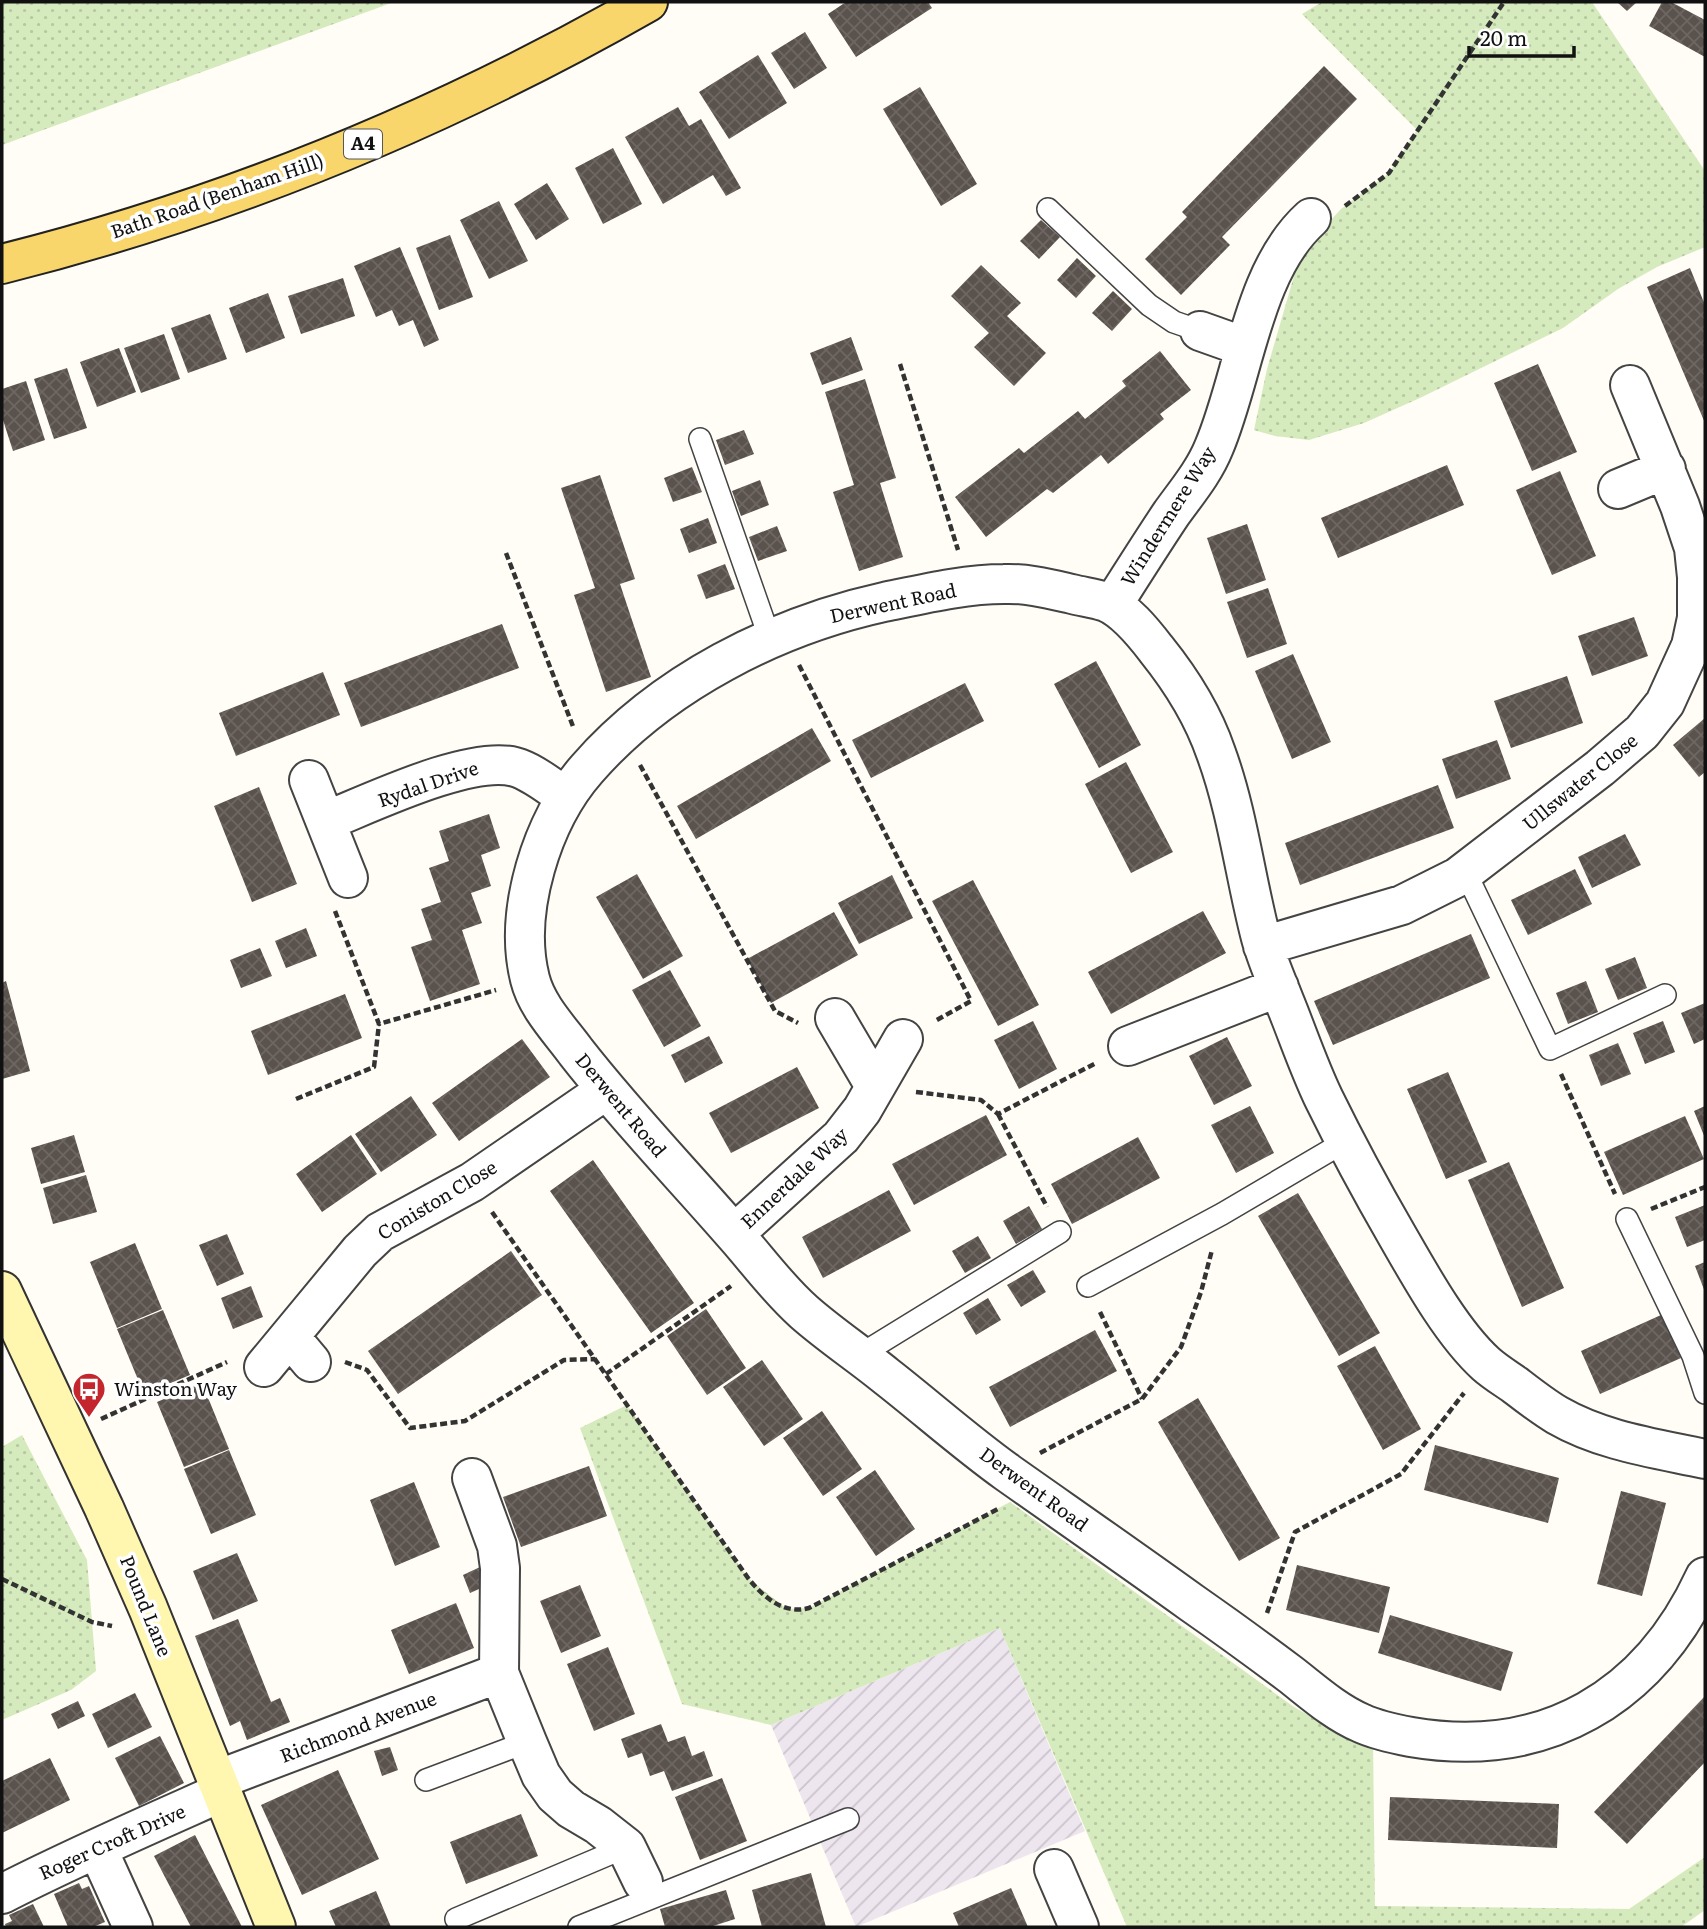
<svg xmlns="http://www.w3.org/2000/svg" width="1707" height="1929" font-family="Literata,serif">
<defs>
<pattern id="industrial-furrows" width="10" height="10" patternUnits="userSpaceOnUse" patternTransform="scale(1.75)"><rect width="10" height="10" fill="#eee6ef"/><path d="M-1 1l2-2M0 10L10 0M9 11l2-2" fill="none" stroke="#cbc4cc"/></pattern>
<pattern id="grass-dots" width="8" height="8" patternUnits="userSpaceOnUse" patternTransform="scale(1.75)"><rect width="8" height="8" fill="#d5ebbd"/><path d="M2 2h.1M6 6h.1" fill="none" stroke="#b6c8a1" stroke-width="1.8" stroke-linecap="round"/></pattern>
<pattern id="building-cross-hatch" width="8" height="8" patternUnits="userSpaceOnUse" patternTransform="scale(1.75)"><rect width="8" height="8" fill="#5a524d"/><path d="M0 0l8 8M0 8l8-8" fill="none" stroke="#6d6662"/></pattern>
</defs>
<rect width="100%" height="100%" fill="#fffdf5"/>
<!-- industrial -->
<path fill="url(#industrial-furrows)" d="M1000 1628 1085 1831 856 1927 771 1725Z"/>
<!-- grass -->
<path fill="url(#grass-dots)" d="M2 2H394L2 145Z
M1322 2H1592L1705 171V247L1657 267 1618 289 1563 328 1422 397 1364 423 1309 440 1275 436 1254 430 1267 369 1301 252 1341 209 1389 173 1417 130 1302 14Z
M627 1405 748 1578 787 1609 809 1608 1010 1502 1294 1707 1355 1742 1373 1741 1375 1906 1629 1909 1705 1857V1910L1681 1927H1127L1000 1628 771 1725 682 1704 580 1428Z
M22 1435 87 1560 96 1671 71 1690 2 1720V1447Z"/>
<!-- building -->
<path fill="url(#building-cross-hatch)" d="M846 2H928L932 8 856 57 828 14Z
M1617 2H1637L1627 11Z
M1662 2H1671L1705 20V57L1649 26Z
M805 32 827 68 794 89 771 53Z
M758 55 787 103 729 139 699 92Z
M1324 66 1357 99 1222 237 1230 245 1181 295 1145 259 1187 217 1182 212Z
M920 87 977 184 941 206 883 109Z
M678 107 689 126 701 119 741 188 726 196 713 175 663 204 625 137Z
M613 148 642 204 603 224 575 168Z
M547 183 569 219 536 240 514 204Z
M499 201 528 261 489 279 460 220Z
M1041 220 1060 237 1039 259 1020 241Z
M450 235 473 297 439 310 416 248Z
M400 247 439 340 424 347 413 320 399 326 392 310 376 317 354 266Z
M1077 258 1096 276 1076 298 1057 280Z
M981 265 1021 303 1007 316 1046 353 1014 386 974 347 989 333 951 296Z
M1690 268 1705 305V423L1647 287Z
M343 278 355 316 301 334 288 296Z
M1113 291 1132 309 1112 331 1092 313Z
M268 293 285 338 246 353 229 308Z
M210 314 227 359 188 373 171 328Z
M164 334 180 379 141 393 124 348Z
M851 337 863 370 822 385 810 353Z
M119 348 136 392 97 407 80 362Z
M1160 351 1191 390 1160 414 1164 419 1108 464 1101 455 1053 493 1047 489 986 537 955 497 1019 448 1024 453 1078 411 1085 419 1126 386 1122 381Z
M1538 364 1577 452 1532 471 1494 383Z
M67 368 87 428 54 439 34 379Z
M865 379 896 478 880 483 903 557 859 571 833 492 854 485 825 392Z
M26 381 45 440 13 451 2 417V389Z
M744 430 754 454 725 465 716 440Z
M1447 465 1464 505 1338 558 1321 518Z
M692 467 702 492 673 502 664 478Z
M1560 471 1596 556 1552 575 1516 490Z
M600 475 635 579 620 584 651 677 606 692 574 595 595 588 561 488Z
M760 480 769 505 741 516 732 491Z
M708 518 717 543 689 553 680 529Z
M1247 524 1266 580 1226 594 1207 538Z
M777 526 787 551 758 561 749 537Z
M725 564 735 589 706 599 697 575Z
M1268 588 1287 644 1247 658 1227 602Z
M1634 617 1648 656 1592 676 1578 636Z
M502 624 519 668 361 727 344 683Z
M1293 654 1331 742 1292 759 1255 671Z
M1096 661 1141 745 1099 768 1054 684Z
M323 672 340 715 236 756 219 713Z
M1567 676 1583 723 1511 748 1494 701Z
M965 683 984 721 871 778 852 740Z
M1705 718V772L1699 777 1673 745Z
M812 728 831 761 696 839 677 806Z
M1497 740 1511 779 1456 799 1442 759Z
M1126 762 1173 852 1131 873 1085 784Z
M1438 785 1454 828 1300 885 1285 843Z
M259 787 297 884 252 902 214 806Z
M489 814 500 848 481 855 491 886 471 893 482 923 462 930 480 984 430 1001 411 947 432 940 421 909 441 902 429 868 449 861 439 831Z
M1625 834 1641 865 1592 888 1578 857Z
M1575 869 1592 904 1528 935 1511 900Z
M637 874 683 956 643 979 596 897Z
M892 875 913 918 859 944 838 903Z
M973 880 1039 1005 998 1026 932 901Z
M1203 911 1226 953 1111 1014 1088 972Z
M834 912 858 955 771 1003 747 959Z
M306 928 317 956 286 968 275 941Z
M1471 934 1490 978 1333 1045 1314 1001Z
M260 948 272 976 241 988 230 960Z
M1635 957 1647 988 1618 1000 1605 969Z
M670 970 701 1026 664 1047 632 990Z
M6 981 30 1071 2 1079V983Z
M1586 981 1598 1012 1568 1024 1556 993Z
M345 994 362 1038 268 1075 251 1031Z
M1705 1003V1039L1694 1044 1681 1013Z
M1033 1021 1057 1069 1019 1089 994 1040Z
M1663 1021 1675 1052 1645 1064 1633 1033Z
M709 1036 723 1063 685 1083 671 1055Z
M1227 1037 1252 1086 1214 1105 1189 1056Z
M522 1039 550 1077 459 1141 432 1103Z
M1618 1043 1631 1074 1601 1086 1589 1055Z
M797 1067 819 1108 731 1153 709 1113Z
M1448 1072 1487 1162 1446 1179 1407 1089Z
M411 1096 437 1135 381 1172 355 1134Z
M1250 1106 1274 1153 1236 1173 1211 1125Z
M1705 1106V1138L1694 1111Z
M986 1115 1007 1155 914 1205 892 1164Z
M1685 1116 1704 1159 1623 1195 1604 1152Z
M74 1135 85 1172 41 1184 31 1148Z
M351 1135 377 1174 322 1212 296 1174Z
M1138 1137 1160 1178 1072 1224 1051 1184Z
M593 1160 694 1303 651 1333 550 1191Z
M1509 1162 1564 1288 1522 1307 1468 1180Z
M86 1175 97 1212 53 1224 43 1188Z
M889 1190 911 1231 823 1278 802 1237Z
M1298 1193 1380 1333 1339 1356 1258 1216Z
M1705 1205V1240L1687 1247 1675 1217Z
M1029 1206 1042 1229 1016 1244 1003 1221Z
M227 1234 244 1274 217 1286 199 1245Z
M978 1236 991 1258 965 1273 952 1251Z
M135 1243 162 1309 117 1328 90 1262Z
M511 1251 542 1295 398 1394 368 1351Z
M1705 1262V1292L1695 1266Z
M1033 1270 1046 1292 1021 1307 1007 1285Z
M251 1286 263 1317 233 1329 221 1298Z
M988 1298 1001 1320 976 1335 963 1313Z
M706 1309 746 1368 707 1395 667 1336Z
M163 1310 190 1375 144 1394 117 1329Z
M1661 1315 1681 1358 1600 1394 1581 1351Z
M1095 1330 1117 1371 1010 1427 989 1387Z
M1375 1346 1421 1429 1383 1450 1337 1366Z
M762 1360 803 1419 764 1446 723 1387Z
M202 1383 229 1449 184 1467 157 1402Z
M1198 1398 1280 1538 1239 1561 1158 1422Z
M822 1411 862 1469 823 1496 783 1438Z
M1435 1445 1559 1478 1548 1523 1424 1490Z
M229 1450 256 1515 211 1534 184 1469Z
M589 1466 607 1516 521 1547 503 1497Z
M875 1470 915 1529 876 1556 836 1497Z
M414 1482 440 1547 395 1566 370 1500Z
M1621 1491 1666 1503 1642 1596 1597 1584Z
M237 1553 258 1601 213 1620 193 1571Z
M1297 1565 1390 1587 1379 1633 1286 1610Z
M480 1567 488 1585 470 1593 463 1575Z
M580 1585 601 1636 561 1653 540 1601Z
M456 1603 474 1648 409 1674 391 1630Z
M1390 1615 1513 1652 1501 1691 1378 1653Z
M238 1619 271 1702 280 1698 290 1722 247 1740 240 1721 230 1726 195 1636Z
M608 1647 635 1714 594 1731 567 1664Z
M135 1693 152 1727 108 1748 92 1714Z
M1705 1696V1762L1627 1844 1594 1812Z
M78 1701 85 1716 58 1729 51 1714Z
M661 1724 668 1742 685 1736 692 1756 704 1751 713 1776 672 1791 664 1771 650 1776 642 1753 628 1758 621 1739Z
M160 1736 184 1783 139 1806 115 1758Z
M390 1747 398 1770 382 1776 374 1751Z
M50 1758 70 1800 2 1833V1781Z
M338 1770 379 1859 302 1895 261 1805Z
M722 1778 747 1841 700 1860 675 1797Z
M1390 1797 1559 1804 1557 1848 1388 1840Z
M521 1814 538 1856 466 1884 450 1842Z
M195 1835 242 1927H191L154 1856Z
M811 1873 826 1927H762L752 1890Z
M79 1883 82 1889 89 1886 105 1922 93 1927H68L54 1894Z
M1011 1888 1028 1927H959L953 1913Z
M726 1890 735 1919 710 1927H665L660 1909Z
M376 1891 391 1927H336L329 1911Z
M33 1904 44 1927H6L5 1924 12 1921 9 1915Z"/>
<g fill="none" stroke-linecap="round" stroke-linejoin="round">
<defs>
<path id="lane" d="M1048 209 1149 305 1174 322 1200 331
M700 439 770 639
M1465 871 1550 1049 1665 995
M1627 1219 1693 1356 1705 1393
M1088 1286 1222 1214 1346 1141
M860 1355 1060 1232
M426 1780 527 1742
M456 1919 626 1847
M579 1927 848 1819"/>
<path id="street" d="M1200 331 1245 347
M1618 489 1666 469
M1113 604C1132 574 1151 544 1171 514 1186 493 1204 472 1214 447 1244 377 1252 271 1311 218
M309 780 348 878
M326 821C371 803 470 755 515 767 533 772 550 787 566 797
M1263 946 1402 905 1458 877 1600 768 1642 732 1665 703 1691 646 1697 618V577L1694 548 1680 506 1630 385
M835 1018 875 1086
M1128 1046 1279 987
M734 1234 841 1137 862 1110 903 1039
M290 1337 311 1362
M264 1367 360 1251 380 1232 472 1182 606 1090
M1705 1459C1654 1448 1602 1441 1557 1415 1542 1406 1528 1395 1515 1385 1505 1378 1495 1372 1486 1364 1452 1333 1421 1277 1398 1237 1372 1192 1347 1146 1324 1099 1309 1068 1298 1035 1285 1003 1277 982 1267 960 1261 938 1245 877 1238 813 1216 753 1203 715 1181 680 1156 649 1143 632 1125 610 1106 602 1095 598 1084 597 1072 594 1050 589 1027 583 1004 584 965 584 923 594 884 602 775 626 662 683 587 769 542 820 513 912 530 979 537 1007 560 1030 576 1052 626 1116 682 1174 735 1235 758 1261 778 1289 804 1312 830 1335 859 1354 886 1376 927 1408 966 1443 1008 1473 1069 1516 1131 1559 1192 1603 1225 1626 1258 1650 1290 1674 1312 1691 1335 1712 1361 1723 1376 1730 1395 1734 1411 1737 1545 1760 1649 1698 1705 1577
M472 1478 497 1546 500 1568 499 1673 527 1742 541 1775 555 1795 571 1809 598 1825 626 1847 643 1882
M217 1780 499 1673
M98 1850 133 1927
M1054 1869 1079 1927
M2 1894C74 1857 148 1825 222 1792"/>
<path id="secondary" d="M2 1291 104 1508 148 1608 276 1927"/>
<path id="primary" d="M2 264C229 207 445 118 648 2"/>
</defs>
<!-- lane casing -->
<use href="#lane" stroke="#444" stroke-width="24"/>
<!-- street casing -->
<use href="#street" stroke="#444" stroke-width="42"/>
<!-- secondary casing -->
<use href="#secondary" stroke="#333" stroke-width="42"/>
<!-- primary casing -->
<use href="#primary" stroke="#222" stroke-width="42"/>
<!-- path -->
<path stroke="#333" stroke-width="4.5" stroke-dasharray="7 3.5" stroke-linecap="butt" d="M1345 206 1389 173 1504 2
M900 364 958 550
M506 553 574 729
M799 665 971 1001 935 1021
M640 765 775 1011 798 1023
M335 911 379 1024 496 990
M1561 1074 1615 1194
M916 1092 981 1100 998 1114 1096 1063
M296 1099 374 1067 379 1024
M998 1114 1047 1207
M1651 1209 1705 1187
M492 1212 748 1578C763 1597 784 1615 809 1608L998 1509
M1100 1312 1142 1399
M345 1362 367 1370 410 1428 465 1421 564 1360 595 1359
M606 1374 731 1286
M101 1419 227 1362
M1040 1453 1142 1399 1181 1347 1201 1292 1212 1250
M2 1579 92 1622 112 1626
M1267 1613 1295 1532 1401 1474 1464 1393"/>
<!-- lane -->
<use href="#lane" stroke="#fff" stroke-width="21"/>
<!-- street -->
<use href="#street" stroke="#fff" stroke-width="38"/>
<!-- secondary -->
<use href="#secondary" stroke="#fff6b0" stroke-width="38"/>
<!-- primary -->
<use href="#primary" stroke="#f9d66b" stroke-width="38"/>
</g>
<!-- icons -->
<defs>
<symbol id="bus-pin" viewBox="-11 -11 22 30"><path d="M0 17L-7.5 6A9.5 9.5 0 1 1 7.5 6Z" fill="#c4262e" stroke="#fff"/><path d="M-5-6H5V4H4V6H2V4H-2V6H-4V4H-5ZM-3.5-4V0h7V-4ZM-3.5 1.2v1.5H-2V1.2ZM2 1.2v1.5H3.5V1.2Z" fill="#fff"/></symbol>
</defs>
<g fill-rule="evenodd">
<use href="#bus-pin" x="70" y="1370" width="38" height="52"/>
</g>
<g text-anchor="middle" stroke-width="7" stroke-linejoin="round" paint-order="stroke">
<!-- shield labels -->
<rect fill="#fff" stroke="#585858" stroke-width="2" x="344" y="129.5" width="38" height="29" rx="5"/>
<g font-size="18" font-weight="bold" fill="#111">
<text x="363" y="150">A4</text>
</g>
<!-- street labels -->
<g font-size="19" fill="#111" stroke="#fff">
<text transform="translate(217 196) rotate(-19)" y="7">Bath Road (Benham Hill)</text>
<text transform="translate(1168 516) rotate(-58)" y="7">Windermere Way</text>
<text transform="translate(893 603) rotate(-12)" y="7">Derwent Road</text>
<text transform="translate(1580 782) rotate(-39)" y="7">Ullswater Close</text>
<text transform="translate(428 784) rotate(-19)" y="7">Rydal Drive</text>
<text transform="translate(621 1105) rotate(50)" y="7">Derwent Road</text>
<text transform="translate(794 1178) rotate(-43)" y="7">Ennerdale Way</text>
<text transform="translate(437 1200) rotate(-31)" y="7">Coniston Close</text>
<text transform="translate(1034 1489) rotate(36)" y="7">Derwent Road</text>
<text transform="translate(146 1606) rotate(68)" y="7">Pound Lane</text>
<text transform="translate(358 1727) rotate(-21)" y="7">Richmond Avenue</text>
<text transform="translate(112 1842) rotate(-24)" y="7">Roger Croft Drive</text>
</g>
<!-- poi labels -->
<g font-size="19" fill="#111" stroke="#fff" text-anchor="start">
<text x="114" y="1396">Winston Way</text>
</g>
</g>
<!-- border -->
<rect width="1707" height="1929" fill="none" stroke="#111111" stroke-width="7"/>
<!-- scale -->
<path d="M1469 46v10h105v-10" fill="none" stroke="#111111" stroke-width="3.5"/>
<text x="1480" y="46" font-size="21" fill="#111111" stroke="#ffffff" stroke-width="5" paint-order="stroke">20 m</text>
</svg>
